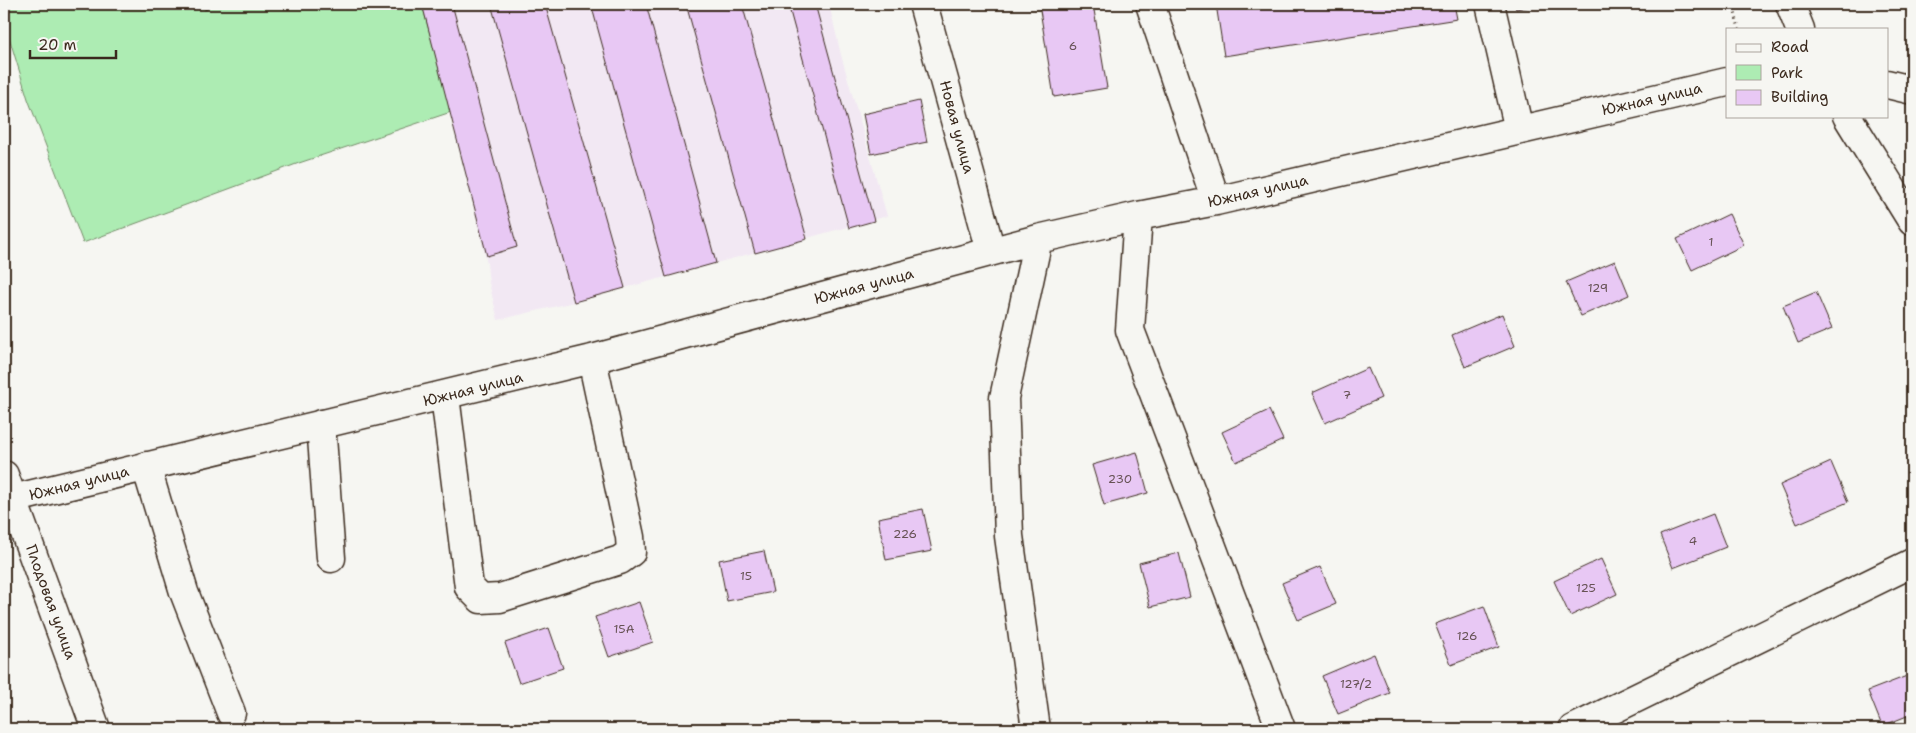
<svg xmlns="http://www.w3.org/2000/svg" width="1916" height="733" font-family="'Shantell Sans',sans-serif">
<rect width="100%" height="100%" fill="#f6f6f2"/>
<filter id="ink" filterUnits="userSpaceOnUse"><feTurbulence type="fractalNoise" baseFrequency=".02" numOctaves="2"/><feDisplacementMap in="SourceGraphic" scale="10" xChannelSelector="R" yChannelSelector="G"/><feConvolveMatrix kernelMatrix="1 2 1 2 8 2 1 2 1" color-interpolation-filters="sRGB"/></filter>
<g filter="url(#ink)">
<!-- built -->
<path fill="#f2e8f3" d="M422 4H829L841 55 887 216 574 302 498 320 489 283 487 264 451 112Z"/>
<!-- green -->
<path fill="#adecb3" stroke="#748b68" d="M4 4H422L451 112 299 163 83 243 28 99 4 21Z"/>
<!-- building -->
<path fill="#e8c8f4" stroke="#3b2a1e" d="M422 4H452L517 247 487 256Z
M491 4H545L625 288 574 302Z
M591 4H646L716 263 666 277Z
M686 4H742L807 239 755 253Z
M788 4H815L874 221 849 228Z
M1039 4H1093L1107 88 1054 97Z
M1216 4H1454L1457 19 1224 56Z
M1514 4H1542L1516 9Z
M919 101 927 142 871 154 863 114Z
M1729 214 1744 245 1692 270 1677 239Z
M1615 261 1629 295 1581 316 1566 282Z
M1816 292 1832 329 1798 343 1783 306Z
M1502 314 1515 346 1465 367 1452 335Z
M1368 368 1381 398 1325 423 1312 393Z
M1269 410 1283 440 1236 462 1222 432Z
M1137 452 1148 493 1104 505 1092 465Z
M1831 462 1848 502 1797 524 1780 485Z
M923 509 932 551 886 560 878 518Z
M1713 514 1726 547 1673 568 1660 535Z
M764 551 773 592 727 601 719 560Z
M1179 553 1190 597 1150 607 1139 563Z
M1601 559 1617 594 1570 616 1554 581Z
M1320 567 1336 604 1298 620 1282 583Z
M639 602 653 642 609 657 595 617Z
M1484 606 1499 647 1451 665 1435 624Z
M549 628 563 668 519 683 505 643Z
M1374 654 1390 693 1338 714 1322 676Z
M1912 674V714L1882 726 1868 691Z"/>
<g fill="none" stroke-linecap="round" stroke-linejoin="round">
<defs>
<path id="minor" d="M923 4 991 251
M1150 4 1216 201
M1490 4 1519 130
M1790 4 1800 29
M1887 84 1912 90
M1847 116 1912 221
M1138 216 1130 330 1281 729
M445 396 469 587 481 599 500 598 620 560 631 552 630 537 592 359
M321 424 331 558
M146 466 184 592 231 713
M4 475 96 729
M4 501 592 359 1038 239 1138 216 1216 201 1727 82
M1036 729 1009 536 1004 398 1038 239
M1573 729 1912 563"/>
</defs>
<!-- minor casing -->
<use href="#minor" stroke="#3b2a1e" stroke-width="31"/>
<!-- path -->
<path stroke="#3b2a1e" stroke-width="3" stroke-dasharray="1 4" stroke-linecap="butt" d="M205 4 206 11
M1733 4 1739 29"/>
<!-- minor -->
<use href="#minor" stroke="#f6f6f2" stroke-width="28"/>
</g>
</g>
<g text-anchor="middle" stroke-width="4" stroke-linejoin="round" paint-order="stroke">
<!-- number labels -->
<g font-size="12" fill="#665254">
<text x="1073" y="50">6</text>
<text x="1711" y="246">1</text>
<text x="1598" y="292">129</text>
<text x="1347" y="399">7</text>
<text x="1120" y="483">230</text>
<text x="905" y="538">226</text>
<text x="1693" y="545">4</text>
<text x="746" y="580">15</text>
<text x="1586" y="592">125</text>
<text x="624" y="633">15А</text>
<text x="1467" y="640">126</text>
<text x="1356" y="688">127/2</text>
</g>
<!-- street labels -->
<g font-size="15" fill="#3b2a1e" stroke="#f6f6f2">
<text transform="translate(1652 99) rotate(-13)" y="5">Южная улица</text>
<text transform="translate(957 127) rotate(75)" y="5">Новая улица</text>
<text transform="translate(1258 191) rotate(-13)" y="5">Южная улица</text>
<text transform="translate(864 286) rotate(-15)" y="5">Южная улица</text>
<text transform="translate(473 389) rotate(-14)" y="5">Южная улица</text>
<text transform="translate(79 483) rotate(-14)" y="5">Южная улица</text>
<text transform="translate(51 602) rotate(70)" y="5">Плодовая улица</text>
</g>
</g>
<!-- margin -->
<rect width="1916" height="733" fill="none" stroke="#f6f6f2" stroke-width="20"/>
<rect x="10" y="10" width="1896" height="713" fill="none" stroke="#3b2a1e" stroke-width="2" filter="url(#ink)"/>
<!-- legend -->
<rect x="1726" y="28" width="162" height="90" fill="#f6f6f2" stroke="#aba49d"/>
<rect x="1736" y="44" width="25" height="8" fill="#f6f6f2" stroke="#aba49d"/>
<text x="1771" y="52" font-size="15" fill="#3b2a1e">Road</text>
<rect x="1736" y="65" width="25" height="15" fill="#adecb3" stroke="#aba49d"/>
<text x="1771" y="78" font-size="15" fill="#3b2a1e">Park</text>
<rect x="1736" y="90" width="25" height="15" fill="#e8c8f4" stroke="#aba49d"/>
<text x="1771" y="102" font-size="15" fill="#3b2a1e">Building</text>
<!-- scale -->
<path d="M30 50v8h86v-8" fill="none" stroke="#3b2a1e" stroke-width="2.5"/>
<text x="38" y="50" font-size="15" fill="#3b2a1e" stroke="#f6f6f2" stroke-width="4" paint-order="stroke">20 m</text>
</svg>
